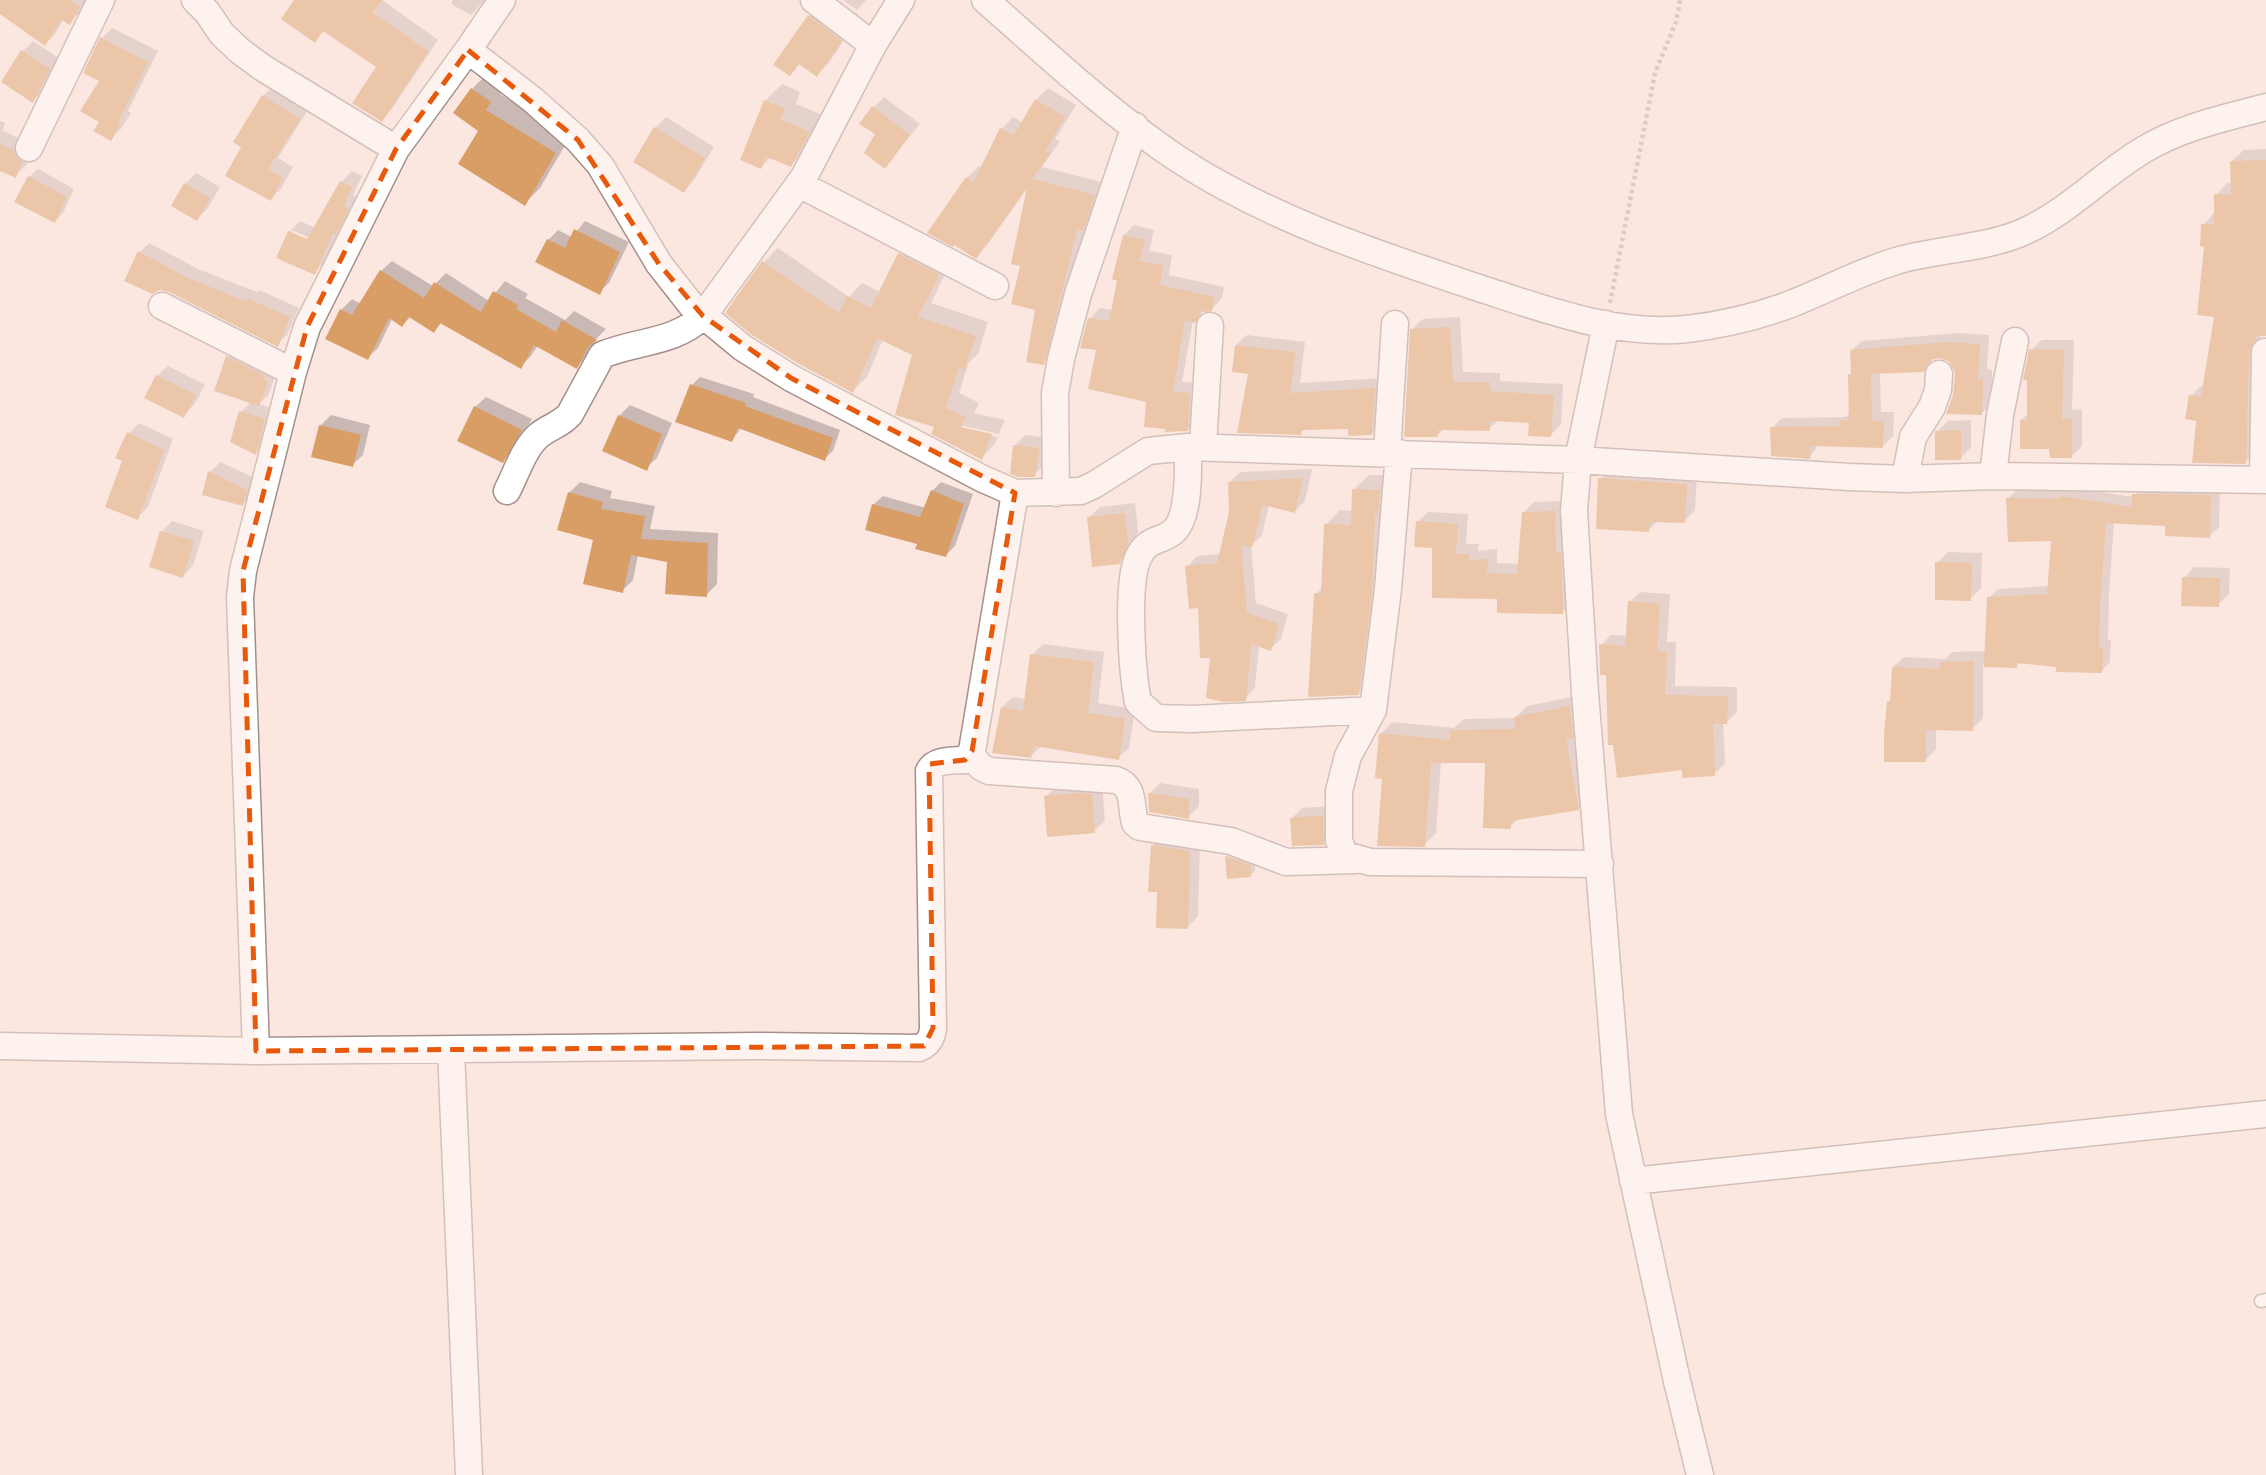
<svg xmlns="http://www.w3.org/2000/svg" width="2266" height="1475" font-family="Jost,sans-serif">
<rect width="100%" height="100%" fill="#fce7e0"/>
<!-- shadow -->
<path fill="#0003" fill-rule="evenodd" d="M0 0H87L79 13 69 23 64 19 55 34 45 44 0 12Z
M297 0H382L438 40 392 109 382 120 378 67 325 30 314 41Z
M453 0H485L471 15 451 4Z
M843 0H866L857 10Z
M818 7 851 30 828 64 817 74 801 63 789 74 808 18Z
M112 28 158 51 128 111 131 113 121 129 110 139 101 122 102 38Z
M33 41 59 58 43 91 33 101 23 51Z
M488 73 505 86 500 94 570 137 540 188 524 204 480 130 455 112 472 89Z
M782 84 800 92 796 104 825 116 807 149 791 165 771 157 761 167 765 101Z
M274 86 309 108 278 158 293 167 281 189 270 199 243 146 263 96Z
M1048 88 1076 105 1055 139 1060 141 1042 167 1106 183 1094 217 1086 225 1055 351 1043 363 1037 308 1022 265 1029 186 988 244 976 256 967 178 979 166 982 169 1001 129 1013 117 1023 123 1036 100Z
M884 97 920 124 885 166 873 108Z
M666 117 714 147 694 180 684 191 655 128Z
M0 121 5 123 3 131 24 140 32 151 26 165 15 176 0 169Z
M2266 149V335L2261 336 2260 339 2257 451 2245 462 2198 419 2191 396 2202 385H2205L2216 315 2203 225 2214 213 2216 195 2227 183 2233 184 2232 161 2244 150Z
M38 169 74 189 63 213 55 221 16 202 29 177Z
M352 171 362 176 353 195 358 198 346 222 340 228 325 262 314 273 289 232 300 221 316 228 341 182ZM292 230 316 241 315 244 292 234Z
M196 173 220 187 208 208 197 219 185 184Z
M585 221 629 242 609 283 599 292 548 240 558 230 572 237Z
M1134 225 1154 230 1149 251 1172 255 1169 275 1224 287 1222 298 1212 309 1205 310 1193 320 1182 382 1200 383 1198 419 1187 430 1148 401 1098 348 1090 319 1100 308 1113 310 1124 235Z
M913 240 952 260 931 303 988 322 978 354 969 362 959 393 979 403 974 413 1005 420 999 434 956 424 961 429 998 437 995 444 981 458 937 426 914 354 883 339 867 377 853 391 764 262 778 248 849 297 862 283 880 292 899 254Z
M149 243 198 269 257 292 259 290 299 308 287 335 277 344 140 252Z
M392 261 433 286 446 273 489 301 505 281 528 294 525 298 565 320 574 311 606 329 597 338 587 356 576 367 538 345 531 356 521 366 442 322 434 331 411 316 402 325 392 319 378 348 367 358 341 310 352 299 361 304 381 271Z
M1460 317 1463 372 1500 373V381L1563 384 1561 424 1551 435 1530 421 1498 420 1489 429 1444 428 1438 435 1412 329 1423 319Z
M1958 333 1989 335 1987 369 1992 370V403L1982 413 1955 395 1956 375 1954 366 1948 359 1939 357 1934 358 1923 370 1880 372 1881 412H1894L1893 436 1883 446 1819 444 1810 457 1772 428 1782 418 1846 417 1850 412V375L1853 371 1852 350 1861 341Z
M1247 335 1305 342 1300 383 1385 378 1382 423 1372 434 1350 427 1305 429 1300 433 1250 372 1236 345Z
M2042 340H2074L2072 410 2082 409V446L2072 456 2051 447 2021 420 2029 413 2031 350Z
M238 346 277 371 269 394 259 404 274 409 266 443 256 453 241 412 251 402 228 357Z
M168 366 205 385 194 405 183 416 157 376Z
M700 377 754 394 753 397 840 430 833 451 824 459 742 427 732 440 692 385Z
M486 397 532 419 513 450 502 461 475 407Z
M630 405 672 423 657 458 646 468 619 416Z
M331 415 370 425 363 455 352 465 320 426Z
M1971 420V447L1961 458 1937 432 1948 421Z
M139 423 173 439 148 507 137 518 124 461 129 433Z
M1025 435 1049 438 1045 464 1034 475 1015 446Z
M220 462 257 479 253 493 243 504 210 472Z
M1611 468 1697 474 1695 510 1684 521 1658 520 1649 530 1600 479Z
M1312 469 1305 501 1295 511 1269 505 1262 535 1251 546 1256 603 1288 614 1281 639 1270 649 1259 645 1255 688 1245 699 1212 656 1200 606 1187 567 1197 556 1221 554 1231 512 1229 483 1240 472Z
M1369 475H1394L1373 678 1358 693 1316 594 1323 587 1325 525 1340 510 1353 511 1354 489Z
M580 482 612 491 610 498 655 506 650 529 718 533 717 584 706 595 669 560 638 555 633 580 622 591 569 493Z
M941 482 973 494 955 546 946 555 919 542 873 505 883 496 926 508 932 491Z
M2143 485 2220 487 2219 527 2210 536 2167 524 2114 522 2109 594 2108 640H2111L2110 662 2101 672 2021 662 2016 666 1983 665V718L1972 729 1936 728V749L1925 760 1892 699 1893 667 1904 657 1946 659 1952 652 1987 651 1989 598 1998 589 2050 586 2053 539 2007 499 2017 490H2068L2071 488 2134 497Z
M1565 501 1573 602 1562 613 1499 598 1434 546 1417 522 1428 512 1468 514 1466 544H1479L1478 551 1497 549V563L1519 564 1523 513 1534 502Z
M1135 503 1138 532 1130 551 1119 562 1089 517 1100 507Z
M172 521 204 531 193 565 183 576 162 532Z
M1948 552 1982 553 1981 588 1970 599 1937 563Z
M2194 567 2230 568 2229 594 2218 605 2184 578Z
M1640 592 1670 594 1667 642H1676L1675 686 1737 687V712L1727 722H1723L1725 764 1714 774 1684 768 1608 674 1601 645 1611 635 1628 636 1630 602Z
M1043 644 1104 652 1098 703 1135 709 1129 748 1118 758 1041 746 1031 756 1002 707 1013 697 1026 699 1032 655Z
M1581 695 1590 797 1578 809 1519 818 1510 827 1487 761H1441L1436 833 1424 845 1384 777 1381 734 1392 722 1454 728 1464 719 1515 718 1527 706Z
M1160 783 1199 789V806L1188 817 1149 794Z
M1102 784 1105 821 1094 831 1046 796 1057 786Z
M1333 806 1334 833 1323 843 1291 819 1302 808Z
M1163 835 1200 840 1198 916 1188 927 1159 890 1153 845Z
M1232 852 1255 861V870L1251 875 1229 877 1227 857Z"/>
<!-- building -->
<path fill="#d99e66" d="M0 0H73L72 2 80 7 70 25 61 20 45 46 0 14Z
M294 0H383L372 12 428 51 382 122 352 103 376 67 323 31 315 43 281 19Z
M808 15 842 41 817 77 799 64 790 76 773 65Z
M100 37 148 62 118 122 121 124 111 141 93 131 99 122 80 111 99 81 83 73Z
M21 50 50 69 33 103 1 82Z
M471 88 491 102 486 110 556 153 525 206 458 164 478 131 453 113Z
M262 95 300 119 268 169 283 178 271 201 225 176 241 147 233 142Z
M1035 99 1065 117 1045 151 1050 154 1032 179 1095 195 1083 231 1077 230 1044 365 1026 362 1035 310 1011 304 1020 266 1011 264 1027 187 976 259 954 245 953 247 927 233 966 177 973 183 1000 128 1014 135Z
M764 100 785 108 781 120 810 132 791 167 767 157 761 169 740 160Z
M872 106 910 135 885 169 864 153 875 134 859 124Z
M654 127 705 158 684 193 633 162Z
M0 144 13 150 16 157 22 162 16 178 0 171Z
M2266 160V336H2257L2249 351 2246 464 2192 463 2196 421 2185 419 2189 395 2201 397 2214 317 2197 315 2204 247 2200 246 2201 224H2214V194L2231 195 2230 161Z
M28 176 67 197 55 223 14 202Z
M340 181 352 187 344 206 349 209 336 235 333 233 315 275 276 258 288 231 307 239Z
M184 183 210 198 197 221 171 206Z
M574 229 620 252 600 295 535 262 547 239 565 248Z
M1123 235 1145 240 1140 261 1163 265 1160 285 1215 297 1212 311 1202 312 1195 323 1185 320 1173 392 1190 393 1188 431 1165 432V429L1144 427 1146 402 1088 389 1096 350 1080 348 1088 318 1109 321 1117 281 1112 279Z
M138 251 188 278 247 302 248 299 290 317 278 347 169 292 160 290 152 294 124 281Z
M898 253 939 275 918 317 976 336 964 370 959 368 946 408 966 417 961 427 992 434 982 460 931 434 934 427 895 415 912 355 877 338 853 393 799 364 752 335 725 313 762 261 839 313 847 296 871 308Z
M380 270 424 298 434 282 481 312 493 291 518 305 516 309 556 332 562 320 597 340 588 347 577 369 534 345 521 369 440 323 434 333 409 317 402 327 389 318 368 360 325 339 340 309 352 315Z
M1450 327 1453 382H1490V391L1554 395 1551 437 1528 436 1529 423 1490 421V431L1438 430V437H1404L1410 329Z
M1947 342 1980 344 1978 379H1983L1982 415 1946 414 1953 395 1955 374 1953 368 1948 361 1939 358 1931 360 1924 372 1871 374 1872 421H1884L1883 448 1810 446V459L1771 456 1770 427 1840 426V420H1849L1848 374H1851L1850 350Z
M1235 345 1296 352 1290 393 1375 388 1372 435 1348 436V429L1302 430 1301 435 1237 433 1248 374 1232 372Z
M2029 349 2064 350 2062 419H2072V458H2050L2049 449H2020V420H2027V380H2023Z
M226 356 265 376 263 380 268 381 259 406 214 391Z
M156 375 196 395 184 418 144 398Z
M690 384 746 403 745 406 833 438 825 461 738 428 732 442 675 422Z
M474 406 522 430 503 463 457 441Z
M239 411 265 419 256 455 230 442Z
M618 415 662 434 647 471 602 451Z
M319 425 361 435 353 467 311 457Z
M1961 430V460H1935V431Z
M127 432 164 450 138 520 105 507 122 461 115 458Z
M1013 445 1040 448 1035 477H1018L1010 474Z
M208 471 247 490 243 506 202 495Z
M1303 478 1295 513 1263 505 1252 547 1241 545 1247 613 1279 624 1271 651 1251 644 1246 701 1224 702 1206 698 1210 658H1200L1198 608 1189 609 1185 566 1217 563 1229 512 1228 482Z
M1598 478 1687 484 1685 523 1650 522 1649 532 1596 529Z
M1352 489 1380 490 1378 515H1375L1372 593 1359 695 1308 697 1314 593 1321 594 1324 524 1351 525Z
M931 490 964 504 946 557 915 549 917 544 865 530 872 504 920 517Z
M568 492 603 502 601 509 645 516 641 539 708 543 707 597 665 594 667 562 631 555 623 593 583 584 593 540 557 530Z
M2132 494 2211 495 2210 538 2165 536V526L2106 523 2100 604 2099 648H2103L2102 673 2056 672V667L2017 663V668L1984 667 1987 597 2047 594 2051 541 2008 542 2006 498 2060 499V496L2132 507Z
M1555 511 1556 553H1561L1563 614 1497 613V599L1432 598V548L1414 547 1416 521 1458 524 1456 554H1469V560L1488 559 1487 573 1517 574 1522 512Z
M1125 513 1128 544 1120 564 1092 567 1087 517Z
M160 531 194 541 183 578 149 567Z
M1935 562 1972 563 1971 601 1935 600Z
M2182 577 2220 578 2219 607 2181 606Z
M1628 601 1660 604 1657 651 1667 652 1665 695 1728 696 1727 724H1713L1715 776 1682 778V770L1617 778 1613 745H1608L1606 675H1600L1599 644 1625 646Z
M1030 654 1094 662 1088 713 1125 719 1119 760 1034 746 1031 758 992 753 1001 707 1023 711Z
M1974 661 1973 731 1926 730V762H1884V734L1887 701H1890L1892 667 1940 669 1939 662Z
M1570 706 1573 738 1566 739 1579 810 1511 821V829L1483 828 1485 763H1431L1425 847 1377 846 1382 779 1375 778 1379 733 1450 740V730L1516 729 1514 717Z
M1078 793 1092 794 1095 833 1047 837 1044 796Z
M1148 793 1189 799V819L1149 812Z
M1323 815 1324 845 1292 846 1290 818Z
M1151 845 1190 851 1188 929 1156 928 1157 892H1148Z
M1225 856 1250 865 1251 877 1227 879Z"/>
<g fill="none" stroke-linecap="round" stroke-linejoin="round">
<defs>
<path id="lane" d="M2261 1301 2266 1300"/>
<path id="street" d="M195 0 207 12 222 34 240 51 263 68 396 149
M814 0 873 45
M985 0C1047 54 1109 113 1178 159 1271 220 1380 255 1485 290 1549 311 1618 336 1687 329 1721 325 1759 316 1791 304 1826 290 1860 272 1896 261 1937 249 1982 249 2021 233 2068 213 2102 174 2145 149 2182 127 2225 118 2266 107
M468 50 502 0
M29 148 101 0
M799 184 995 286
M162 306 293 372
M1203 446 1210 326
M1188 447C1188 468 1190 514 1175 530 1162 543 1148 536 1138 558 1126 585 1132 672 1138 702L1156 718 1192 719 1373 710
M1387 452 1395 324
M1399 453 1388 589 1373 710 1348 756 1339 791V841L1345 855 1370 862 1600 864
M1993 476 2000 415 2015 341
M1905 479 1913 437 1932 407 1938 390 1939 374
M2263 480 2265 352
M507 491C516 474 523 450 538 436 548 427 561 425 570 414L602 355C638 340 673 344 703 316L804 177 873 45 901 0
M1056 493 1055 393 1061 359 1078 294 1135 126
M970 754 981 767 989 771 1116 780C1136 787 1130 806 1135 823L1140 827 1231 841 1286 862 1355 860
M0 1046 256 1051 240 597 243 571 293 372 307 327 396 149 468 50 533 100 578 140 600 165 659 264 692 306 743 348 791 378 981 478 1015 493 1081 491 1094 485 1148 451 1188 447 1578 460 1606 324
M451 1050 469 1475
M256 1051 760 1046 919 1048C929 1044 932 1038 933 1028L929 771C935 759 953 761 965 760L972 751 1015 493
M1633 1181 2266 1114
M1700 1475 1677 1381 1619 1114 1585 693 1574 511 1578 460 1849 477 1905 479 1993 476 2266 480"/>
</defs>
<!-- lane casing -->
<use href="#lane" stroke="#a3908a" stroke-width="15"/>
<!-- street casing -->
<use href="#street" stroke="#a3908a" stroke-width="29"/>
<!-- path -->
<path stroke="#b6a6a0" stroke-width="4.5" stroke-dasharray="3.5 3.5" stroke-linecap="butt" d="M1610 303 1655 73 1676 22 1680 0"/>
<!-- lane -->
<use href="#lane" stroke="#fff" stroke-width="12"/>
<!-- street -->
<use href="#street" stroke="#fff" stroke-width="26"/>
</g>
<!-- marked area -->
<path d="M0 0H2266V1475H0ZM468 50 578 140 659 264 703 316 791 378 1015 493 972 751 965 760 929 764 933 1028 924 1046 256 1051 243 571 307 327 396 149Z" fill="#fce7e0" fill-opacity=".55" fill-rule="evenodd"/>
<path fill="none" stroke="#e8590c" stroke-width="5" stroke-dasharray="14 9" stroke-linejoin="round" d="M468 50 578 140 659 264 703 316 791 378 1015 493 972 751 965 760 929 764 933 1028 924 1046 256 1051 243 571 307 327 396 149Z"/>
</svg>
